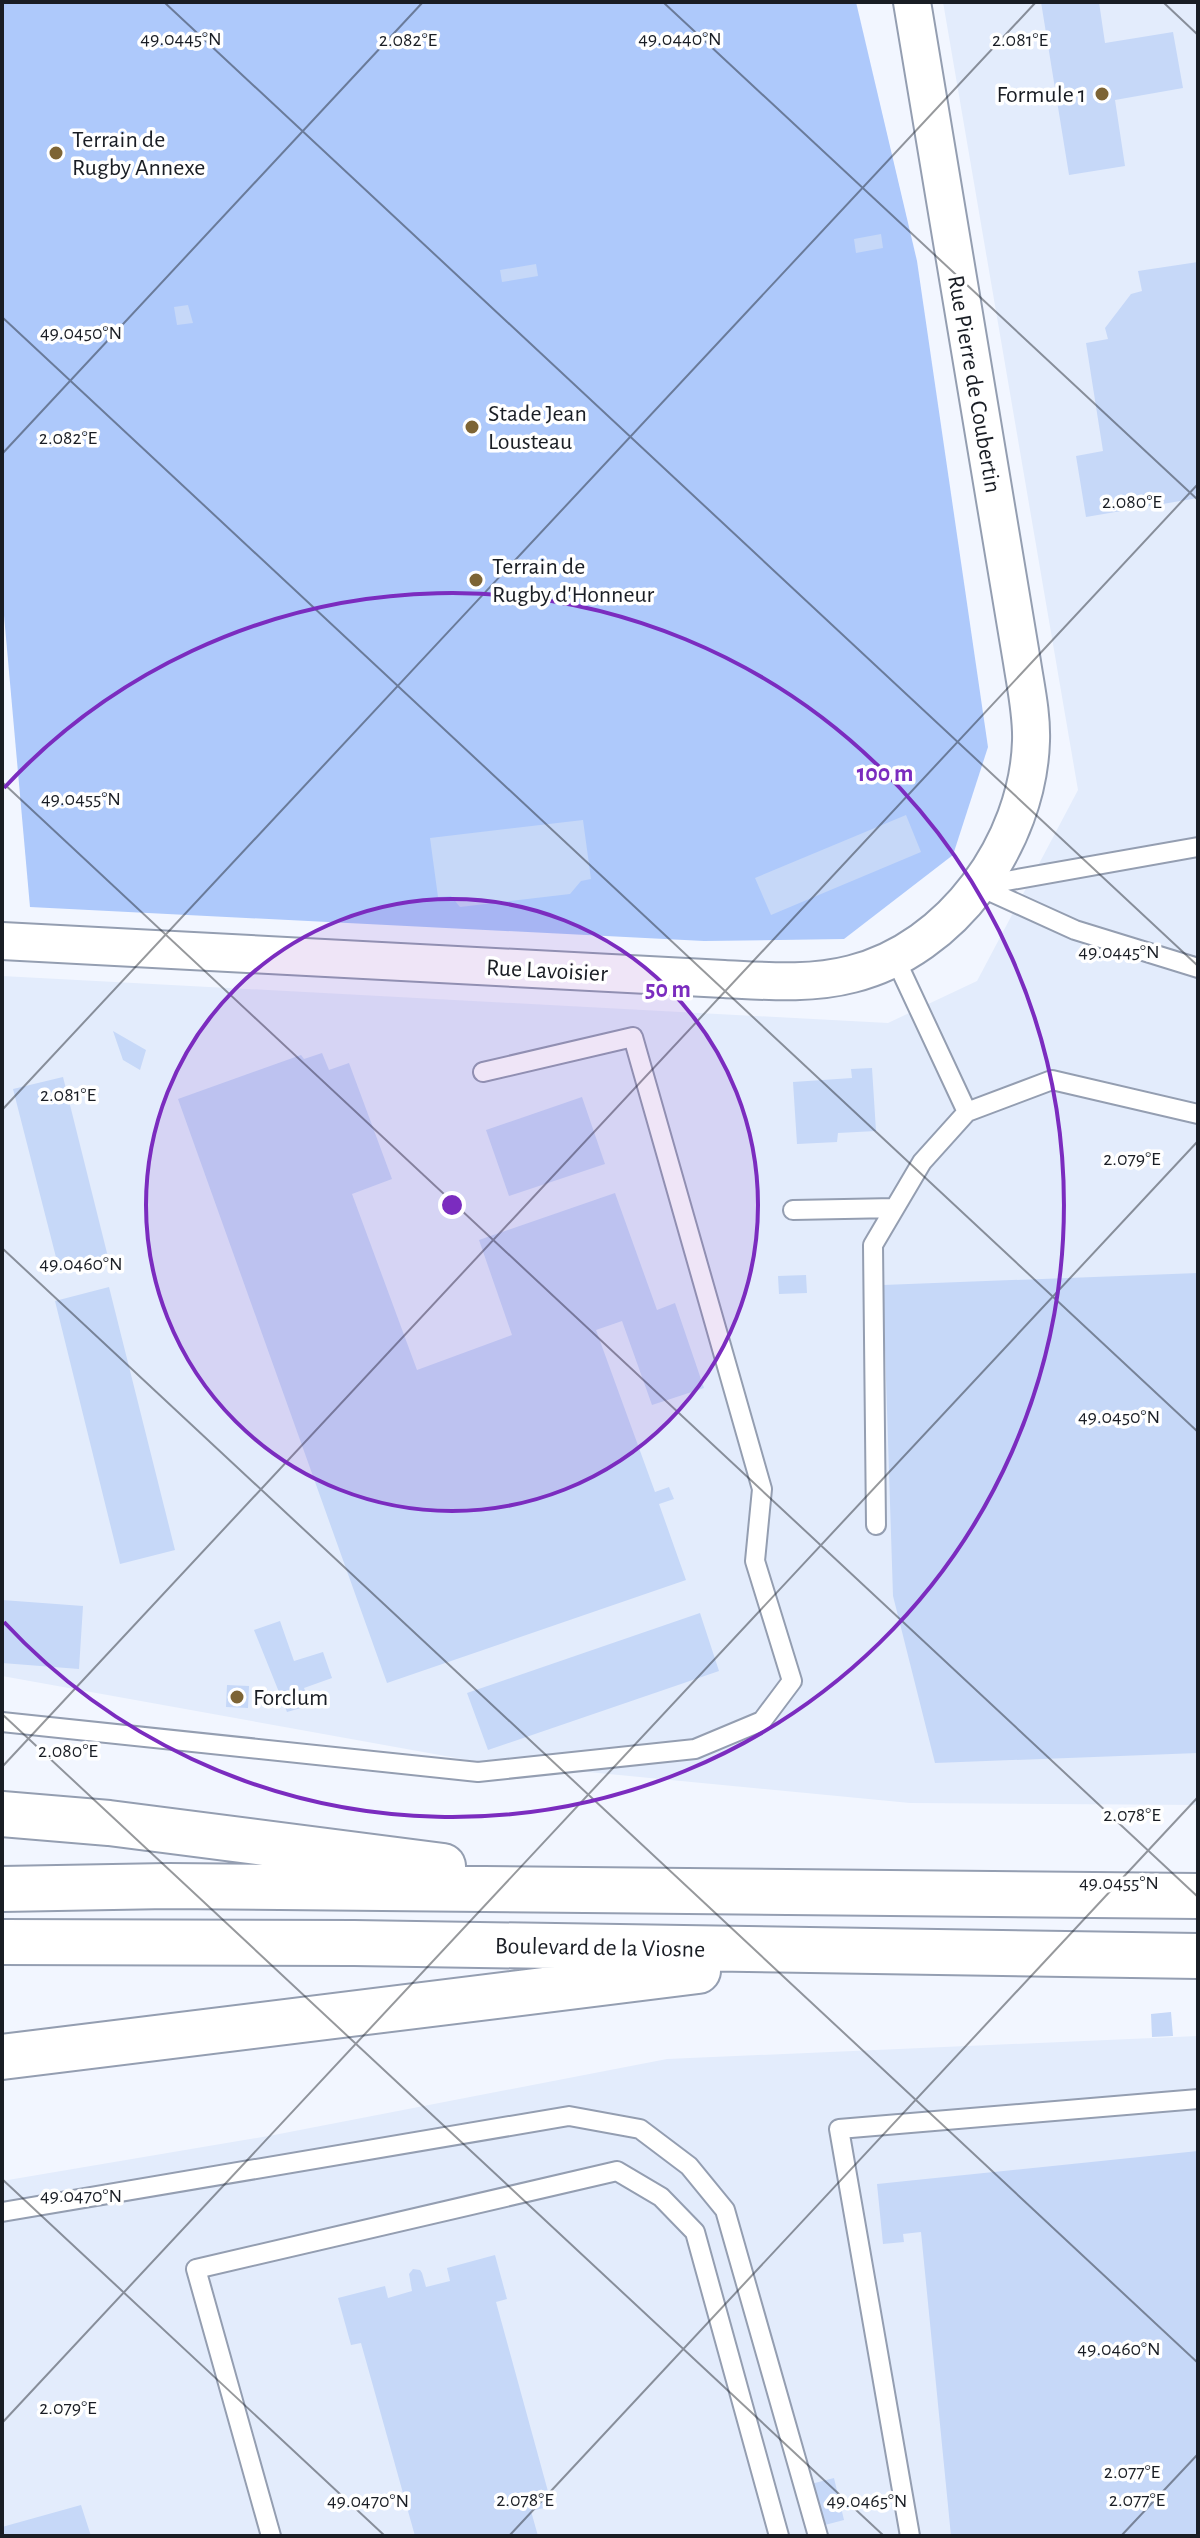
<svg xmlns="http://www.w3.org/2000/svg" width="1200" height="2538" font-family="'Alegreya Sans',sans-serif">
<rect width="100%" height="100%" fill="#f2f6ff"/>
<!-- built -->
<path fill="#e3ecfc" d="M943 2H1198V1805L910 1803 473 1761 2 1676V976L888 1023 977 981 1078 790Z
M1198 2036V2536H2V2181L274 2135 667 2059Z"/>
<!-- green -->
<path fill="#aec9fb" d="M2 2H856L917 261 988 747 953 855 844 939 704 941 30 907 2 593Z"/>
<!-- building -->
<path fill="#c6d8f8" d="M1041 2H1099L1105 43 1173 32 1183 88 1115 100 1125 166 1069 175Z
M881 234 883 248 856 253 854 239Z
M1198 262V498L1086 517 1076 456 1103 451 1086 343 1108 339 1105 328 1131 294 1142 291 1138 271Z
M536 264 538 276 502 282 500 270Z
M188 305 193 323 177 325 174 307Z
M906 815 921 852 771 915 755 878Z
M583 820 591 879 581 881 570 894 460 907 451 896 438 897 430 838Z
M113 1031 146 1050 140 1070 123 1060Z
M322 1053 329 1070 349 1063 392 1179 352 1194 417 1370 512 1335 479 1240 615 1193 657 1310 675 1303 704 1388 652 1405 622 1321 596 1330 655 1492 669 1487 674 1499 659 1504 686 1580 387 1683 178 1099 301 1055 304 1059Z
M872 1068 876 1131 838 1133 837 1142 797 1144 793 1082 852 1078 851 1069Z
M63 1077 108 1257 59 1269 13 1089Z
M582 1097 605 1164 509 1196 486 1130Z
M1198 1273V1753L935 1763 893 1596 883 1285Z
M806 1275 807 1293 779 1294 778 1276Z
M109 1287 175 1550 120 1564 55 1301Z
M2 1600 83 1606 79 1669 2 1663Z
M700 1613 719 1671 488 1750 467 1693Z
M280 1621 294 1661 323 1652 332 1678 304 1688 311 1705 287 1712 254 1630Z
M227 1685 249 1686 248 1708 226 1707Z
M1171 2012 1173 2036 1152 2037 1151 2014Z
M1198 2151V2536H951L921 2232 903 2234 904 2242 883 2244 877 2184Z
M495 2255 507 2299 496 2302 552 2506 531 2511 538 2536H415L361 2343 351 2345 338 2298 385 2286 388 2298 412 2291 409 2274 413 2269 420 2270 422 2273 426 2287 450 2281 447 2268Z
M834 2478 844 2520 821 2526 811 2484Z
M81 2505 91 2536H2V2527Z"/>
<g fill="none" stroke-linecap="round" stroke-linejoin="round">
<defs>
<path id="service" d="M1198 847 978 886 1075 930 1198 968
M895 958 967 1112 1052 1080 1198 1114
M793 1210 895 1208
M876 1525 873 1245 922 1162 967 1112
M2 1722 478 1772 695 1749 762 1721 792 1681 755 1561 762 1489 633 1037 483 1072
M2 2212 569 2116 640 2129 689 2166 725 2210 818 2536
M271 2536 196 2269 617 2171 661 2197 695 2232 779 2536
M910 2536 839 2129 1198 2099"/>
<path id="minor" d="M2 941 724 979C766 981 810 985 852 974 952 949 1028 843 1031 741 1032 715 1026 688 1022 662L912 2"/>
<path id="primary" d="M2 1814 109 1823 443 1866
M2 1889 168 1886 1198 1896
M2 1942 354 1943 1198 1956
M2 2057 698 1971"/>
</defs>
<!-- service casing -->
<use href="#service" stroke="#949eb1" stroke-width="22"/>
<!-- minor casing -->
<use href="#minor" stroke="#949eb1" stroke-width="40"/>
<!-- primary casing -->
<use href="#primary" stroke="#949eb1" stroke-width="48"/>
<!-- service -->
<use href="#service" stroke="#fff" stroke-width="18"/>
<!-- minor -->
<use href="#minor" stroke="#fff" stroke-width="36"/>
<!-- primary -->
<use href="#primary" stroke="#fff" stroke-width="44"/>
</g>
<!-- ticks -->
<path fill="none" stroke="#191d24" stroke-width="2" stroke-opacity="0.45" d="M164 2 1198 966M663 2 1198 500M1163 2 1198 35M2 317 1198 1432M2 454 423 2M2 782 1198 1897M2 1110 1036 2M2 1248 1198 2363M2 1714 884 2536M2 1767 1198 484M2 2179 385 2536M2 2423 1198 1141M509 2536 1198 1797M1121 2536 1198 2454"/>
<!-- distance rings -->
<circle cx="452" cy="1205" r="306" fill="#7b2cbf" fill-opacity=".12"/>
<g fill="none" stroke="#7b2cbf" stroke-width="4">
<circle cx="452" cy="1205" r="306"/>
<path d="M4 788A612 612 0 1 1 4 1622"/>
</g>
<!-- markers -->
<g fill="#7d6435" stroke="#fff" stroke-width="3">
<circle cx="1102" cy="94" r="8"/>
<circle cx="56" cy="153" r="8"/>
<circle cx="472" cy="427" r="8"/>
<circle cx="476" cy="580" r="8"/>
<circle cx="237" cy="1697" r="8"/>
</g>
<g text-anchor="middle" stroke-width="7" stroke-linejoin="round" paint-order="stroke">
<!-- poi labels -->
<g font-size="24" fill="#191d24" stroke="#fff" text-anchor="start">
<text x="1086" y="102" text-anchor="end">Formule 1</text>
<text x="72" y="147">Terrain de<tspan x="72" dy="28">Rugby Annexe</tspan></text>
<text x="488" y="421">Stade Jean<tspan x="488" dy="28">Lousteau</tspan></text>
<text x="492" y="574">Terrain de<tspan x="492" dy="28">Rugby d'Honneur</tspan></text>
<text x="253" y="1705">Forclum</text>
</g>
<!-- street labels -->
<g font-size="24" fill="#191d24" stroke="#fff">
<text transform="translate(975 384) rotate(80)" y="8">Rue Pierre de Coubertin</text>
<text transform="translate(547 970) rotate(3)" y="8">Rue Lavoisier</text>
<text transform="translate(600 1947) rotate(1)" y="8">Boulevard de la Viosne</text>
</g>
</g>
<g font-size="20" text-anchor="middle" fill="#191d24" stroke="#fff" stroke-width="7" stroke-linejoin="round" paint-order="stroke">
<text x="181" y="45">49.0445°N</text>
<text x="680" y="45">49.0440°N</text>
<text x="408" y="46">2.082°E</text>
<text x="1020" y="46">2.081°E</text>
<text x="81" y="339">49.0450°N</text>
<text x="68" y="444">2.082°E</text>
<text x="1132" y="508">2.080°E</text>
<text x="81" y="805">49.0455°N</text>
<text x="1119" y="958">49.0445°N</text>
<text x="68" y="1101">2.081°E</text>
<text x="1132" y="1165">2.079°E</text>
<text x="81" y="1270">49.0460°N</text>
<text x="1119" y="1423">49.0450°N</text>
<text x="68" y="1757">2.080°E</text>
<text x="1132" y="1821">2.078°E</text>
<text x="1119" y="1889">49.0455°N</text>
<text x="81" y="2202">49.0470°N</text>
<text x="1119" y="2355">49.0460°N</text>
<text x="68" y="2414">2.079°E</text>
<text x="1132" y="2478">2.077°E</text>
<text x="525" y="2506">2.078°E</text>
<text x="1137" y="2506">2.077°E</text>
<text x="368" y="2507">49.0470°N</text>
<text x="867" y="2507">49.0465°N</text>
</g>
<circle cx="452" cy="1205" r="12" fill="#7b2cbf" stroke="#fff" stroke-width="4"/>
<g font-size="24" text-anchor="middle" font-weight="bold" fill="#7b2cbf" stroke="#fff" stroke-width="7" stroke-linejoin="round" paint-order="stroke">
<text x="885" y="781">100 m</text>
<text x="668" y="997">50 m</text>
</g>
<!-- border -->
<rect width="1200" height="2538" fill="none" stroke="#191d24" stroke-width="8"/>
</svg>
